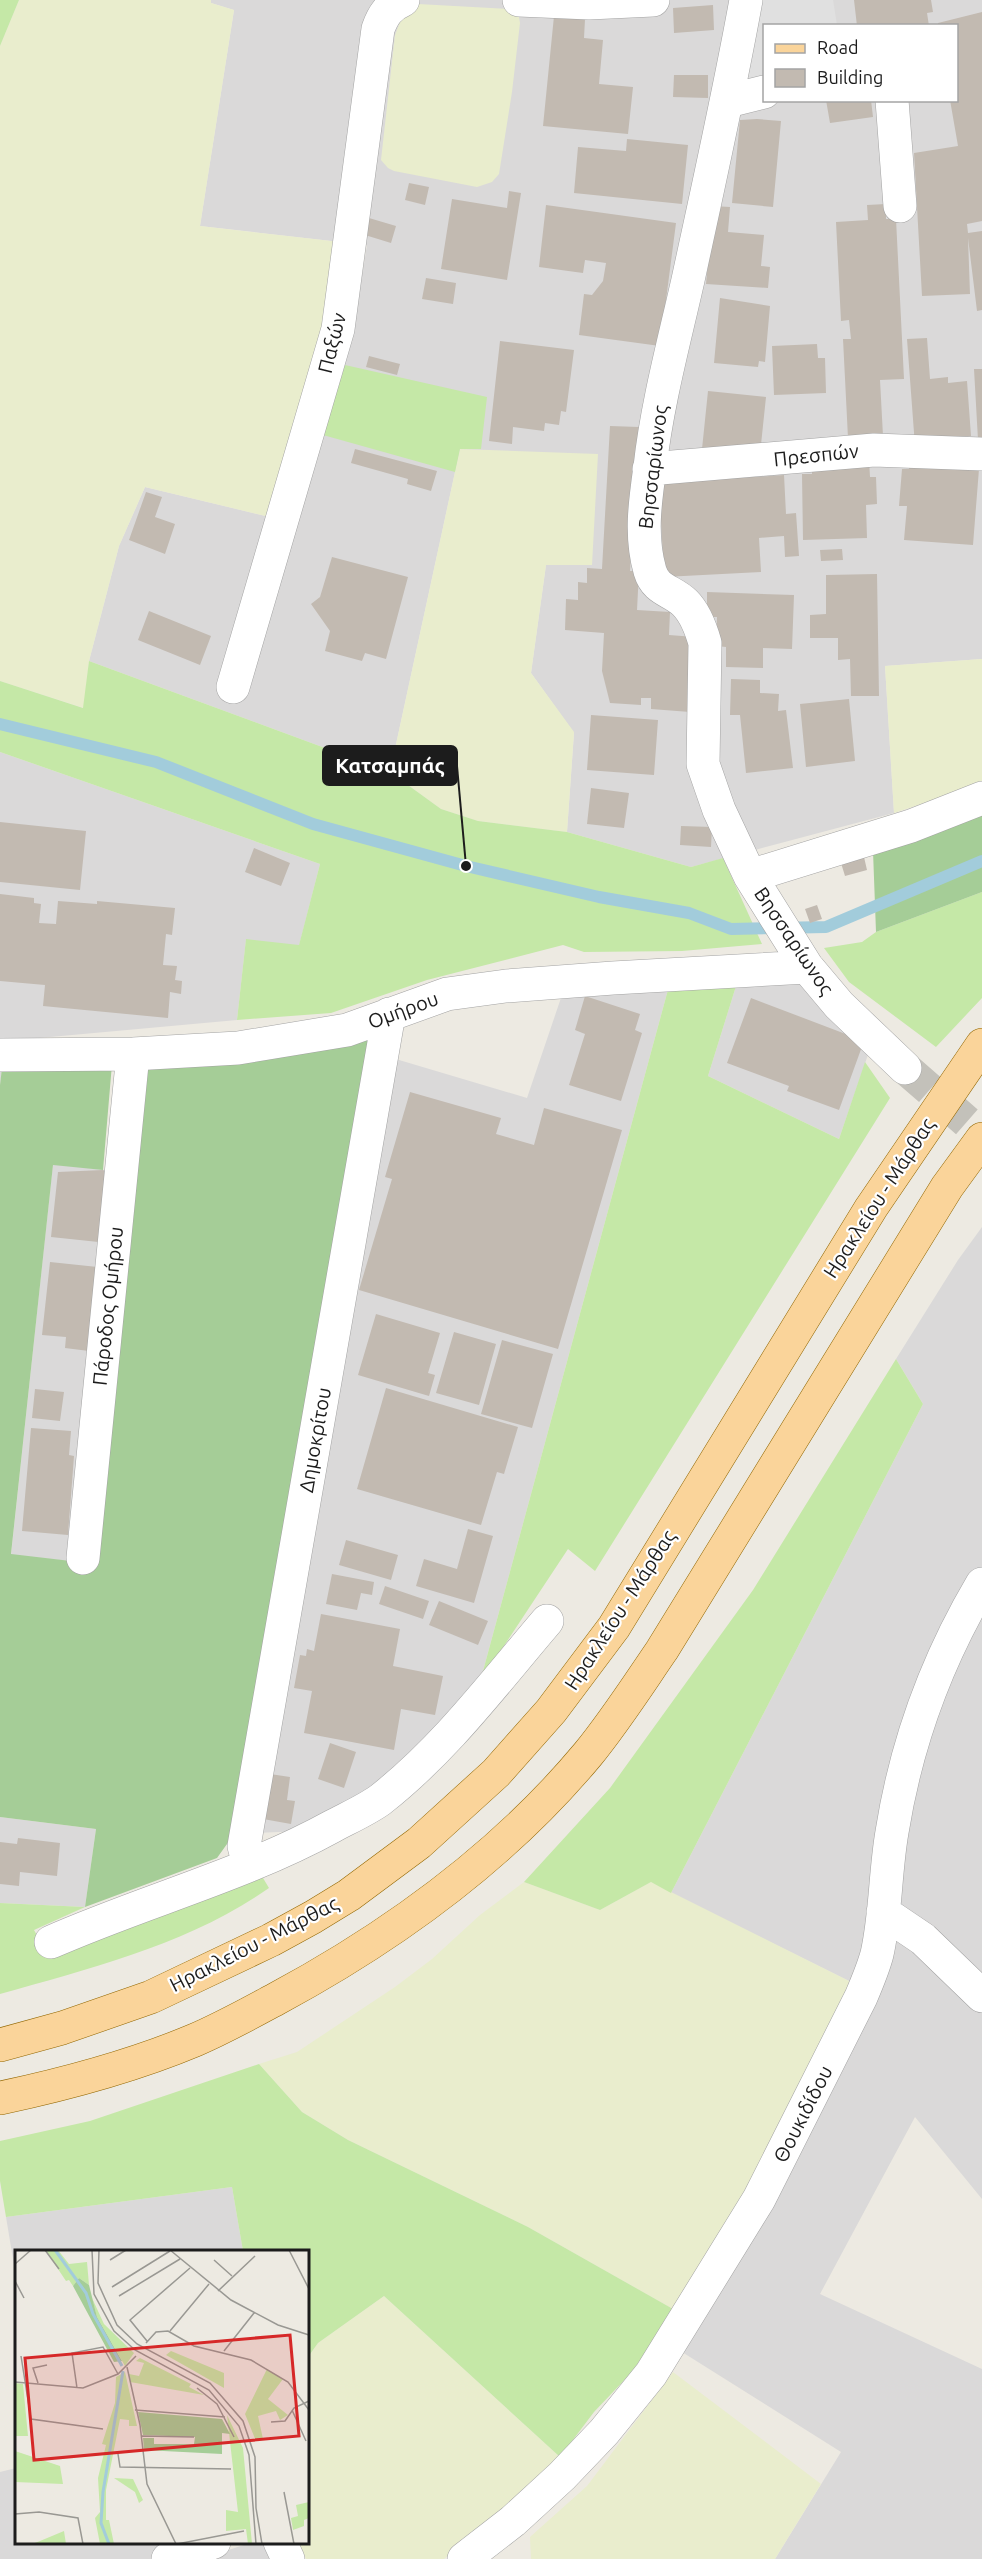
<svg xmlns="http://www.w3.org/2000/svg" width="982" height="2559" font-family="Ubuntu,sans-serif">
<rect width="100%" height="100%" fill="#edeae2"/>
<!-- residential -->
<path fill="#dad9d9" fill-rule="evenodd" d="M211 0H982V659L885 666 894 813 691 867 567 832 574 733 531 673 546 565H591L460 449 390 772 89 661 119 546 145 487 274 518 351 343 367 245 200 226 234 10 211 3ZM764 26H956V100H764Z
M0 752 320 864 299 946 246 940 237 1020 6 1041 0 1085Z
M799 976 872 1043 839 1139 708 1076 737 983Z
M669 986 480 1682 375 1788 304 1831 253 1833 389 1057 527 1098 563 992Z
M53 1164 131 1173 88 1563 11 1555Z
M982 1227V2199L915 2117 820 2294 982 2369V2559H775L841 2452 682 2352 853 1983 671 1893 923 1404 896 1359 958 1260Z
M0 1817 96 1829 85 1907 0 1903Z
M232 2187 243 2251 16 2252V2277L6 2217Z
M16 2468V2542L209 2543 213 2555 250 2543H272L278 2559H0V2472Z"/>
<!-- farmland -->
<path fill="#e9edcd" d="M19 0H211V3L234 10 200 226 340 242 324 331 274 518 145 487 119 546 89 661 84 708 0 681V46Z
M418 4 509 9 518 12 520 23 512 92 499 174 492 182 477 187 394 171 388 168 381 160 395 35 402 17Z
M460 449 598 454 592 565H546L531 673 574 732 567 832 478 821 441 809 390 772Z
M982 659V784L894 813 885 666Z
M524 1882 600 1910 651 1882 853 1983 741 2204 673 2309 528 2227 348 2140 302 2112 259 2064 297 2052 395 1987 432 1959 480 1915Z
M384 2296 560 2457 497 2519 444 2559H306L298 2543 308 2542V2357L318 2343Z
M673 2372 821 2484 775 2559H531L530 2537 587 2486Z"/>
<!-- grass -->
<path fill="#c5e8a7" d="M0 0H19L0 46Z
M345 365 487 397 481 449H460L455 472 323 435Z
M89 661 390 772 441 809 478 821 567 832 691 867 723 858 762 944 682 951 584 952 563 945 427 980 331 1013 237 1020 246 939 299 945 320 864 0 752V681L83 708Z
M982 892V998L936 1047 849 982 824 948 862 942 876 932Z
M737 983 708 1076 839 1139 865 1062 890 1098 595 1571 568 1549 480 1682 669 986Z
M896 1359 923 1404 671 1893 651 1882 600 1910 524 1882 610 1788 753 1590Z
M263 1878 269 1888C189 1944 92 1968 0 1994V1903L85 1907 34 1930 48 1955 228 1882Z
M259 2064 302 2112 348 2140 528 2227 673 2309 633 2371 594 2412 560 2457 384 2296 318 2343 308 2357V2252L243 2251 232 2187 6 2217 0 2181V2141L90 2121Z"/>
<!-- forest -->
<path fill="#a5cd97" d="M982 814V892L876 932 873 851Z
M369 1040 232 1837 217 1858 85 1907 96 1829 0 1817V1085L2 1068 112 1064 103 1170 53 1165 11 1554 88 1563 148 1065Z"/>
<!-- parking -->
<path fill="#e0e0e0" d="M760 0H833L837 25 764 26V85L748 80Z"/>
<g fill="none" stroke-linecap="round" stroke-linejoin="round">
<!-- stream -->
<path stroke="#a2ccdb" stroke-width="12" d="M0 724 156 762 313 824 466 866 599 897 689 913 731 929 826 927 982 861"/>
</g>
<!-- building -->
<path fill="#c2bab1" d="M854 0H931L933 12 927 13 929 26H857Z
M713 5 714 30 674 33 673 8Z
M982 12V221L967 224 968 233 982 231V310L977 311 968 238 970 294 922 296 914 153 958 146 950 100H956V26H938V23Z
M554 16 585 19 584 38 603 40 599 84 633 87 628 134 543 126Z
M674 75H708V98L673 97Z
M826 100H871L873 117 830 123Z
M757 119 781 121 773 207 732 203 740 120Z
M627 139 688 145 682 204 574 193 578 147 626 151Z
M409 183 429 187 425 205 405 200Z
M509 191 521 193 507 280 441 269 452 199 507 208Z
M886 204V219H896L904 379 880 380 883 436 848 438 843 339H851L849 320 841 321 836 222 868 220 867 205Z
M546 205 676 223 660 346 579 335 584 294 592 295 603 281 606 263 585 260 583 273 539 267Z
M713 206 730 207 728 232 764 235 761 266 770 267 768 288 706 284Z
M369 218 396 226 391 243 365 235Z
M426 278 456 283 453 304 422 299Z
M720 298 770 306 765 362 759 361 758 367 714 363Z
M927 338 930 379 948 377V383L967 381 971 436 961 437 962 442 915 446 907 339Z
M500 341 574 350 566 412 561 411 559 425 545 423 544 431 513 427 512 444 489 441Z
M817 344 818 358H825L826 393 774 395 772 346Z
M369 356 400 364 397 375 366 367Z
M974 369H982V440H978Z
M708 391 766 397 760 454 702 449Z
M610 426 639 427 630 571H639L637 610 670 612 669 635 695 637 690 712 651 709V698H641V705L610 703 602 671 604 633 565 630 566 599 578 600V582L587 583V568L602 569Z
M355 449 437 471 431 491 407 484 408 479 351 463Z
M869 460 870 477H876L877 504 866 505 867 538 803 540 802 474H812V462Z
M909 463 979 469 973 545 904 540 907 506H899L902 469H909Z
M784 475 786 514 796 513 799 556 785 557 784 536 759 538 761 572 664 577 659 483Z
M146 492 162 497 155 517 175 524 165 554 129 540Z
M842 549 843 560 821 561 820 550Z
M332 557 408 577 386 659 365 653 362 661 325 651 330 631 311 604 320 597Z
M877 574 879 696H851L850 659 838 660V638H810V615L826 614V575Z
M707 592 794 595 792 649 763 648V668L726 667V647L716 646 717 617H707Z
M149 611 211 636 200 665 138 640Z
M731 679 760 680V693L779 694 778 711 786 710 793 768 746 773 740 715H730Z
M849 699 855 761 806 767 800 704Z
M591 715 658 720 654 775 587 770Z
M591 788 629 793 624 828 587 824Z
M0 822 86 831 80 890 0 882Z
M681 826 712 827 711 847 680 845Z
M254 848 290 863 281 886 245 872Z
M864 857 867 870 845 876 841 863Z
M0 894 34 898V903L41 904 39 923 56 924 58 901 97 904V901L175 908 172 935 166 934 163 965 177 966 175 980 182 981 181 994 170 992 168 1018 43 1006 45 985 0 981Z
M817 905 822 919 810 923 805 909Z
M585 996 640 1014 635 1030 642 1033 621 1101 569 1085 585 1034 575 1030Z
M751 998 864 1041 839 1110 787 1091 789 1086 727 1063Z
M410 1092 501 1118 496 1134 534 1145 544 1108 622 1130 558 1349 359 1290 392 1179 385 1177Z
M103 1170 115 1178 108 1243 51 1237 58 1172Z
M50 1262 107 1268 97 1352 65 1348 66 1337 42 1335Z
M376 1314 440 1333 428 1373 435 1375 429 1396 358 1375Z
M454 1332 496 1344 479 1405 436 1393Z
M502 1340 553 1354 532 1428 481 1414Z
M386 1388 518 1427 504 1474 497 1472 481 1525 357 1489Z
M35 1389 64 1392 60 1421 32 1418Z
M31 1428 71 1431 69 1455 74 1456 68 1535 22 1531Z
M468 1529 493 1536 474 1603 416 1586 424 1559 457 1569Z
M346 1540 398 1555 391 1580 339 1565Z
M332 1574 374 1582 372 1595 361 1593 357 1610 326 1604Z
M385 1586 429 1601 423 1619 379 1604Z
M439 1601 488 1621 478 1645 429 1625Z
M321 1614 400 1629 393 1666 443 1676 435 1715 401 1709 394 1750 304 1733 312 1691 294 1688 300 1655 306 1656 307 1649 314 1651Z
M330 1743 356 1752 344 1788 318 1779Z
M270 1774 290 1777 287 1800 295 1801 291 1824 263 1819Z
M18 1838 60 1843 57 1876 20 1872 19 1886 0 1884V1842L17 1844Z"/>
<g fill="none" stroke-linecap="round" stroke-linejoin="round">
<!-- minor-tunnel -->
<path stroke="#c3c1ba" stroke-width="33" stroke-dasharray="33 16" stroke-linecap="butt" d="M905 1068 982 1135"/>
<defs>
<path id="minor" d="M519 0 589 3 653 0
M746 0C729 94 708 187 688 280 674 342 657 404 650 467 645 502 640 536 650 571 656 591 672 590 685 603 695 613 701 629 705 643L703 764 719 810 750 876 807 967 839 1005 905 1068
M892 100 900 206
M728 101 764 92
M649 469 874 450 982 454
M233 687 338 329 378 29C383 15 389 6 403 0
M750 876 911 826 982 798
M0 1055 133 1054 238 1048 347 1030 447 994 506 986 613 978 807 967
M83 1558 133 1054
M249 1865 244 1846 389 1014
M883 1912 923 1939 982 1996
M51 1942C144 1901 244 1875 333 1826 348 1818 366 1810 380 1800 445 1749 494 1683 547 1621
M280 2542 288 2559
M168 2559 214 2542
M464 2559 513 2521 562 2476 604 2432 651 2374 759 2199 861 1997C867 1983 873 1969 877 1954 886 1914 885 1872 892 1832 906 1744 937 1660 982 1584"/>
<path id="primary" d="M0 2045 62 2028 151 1997 271 1940 313 1917 349 1895 419 1843 496 1773 551 1711 614 1627 871 1208 982 1045
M0 2098C66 2084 133 2066 195 2040 223 2028 250 2013 276 1999 393 1936 503 1856 588 1754 615 1721 638 1685 662 1650L947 1187 982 1139"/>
</defs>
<!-- minor casing -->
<use href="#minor" stroke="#a3a3a3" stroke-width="34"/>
<!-- primary casing -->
<use href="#primary" stroke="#926702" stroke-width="34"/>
<!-- minor -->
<use href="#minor" stroke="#fff" stroke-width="33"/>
<!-- primary -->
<use href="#primary" stroke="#fad49a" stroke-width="33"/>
</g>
<g text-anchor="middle" stroke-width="4.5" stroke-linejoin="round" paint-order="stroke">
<!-- street labels -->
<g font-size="20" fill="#1c1c1c" stroke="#fff">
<text transform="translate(332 343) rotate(-76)" y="7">Παξών</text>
<text transform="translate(816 455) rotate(-6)" y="7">Πρεσπών</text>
<text transform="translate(653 467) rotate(-83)" y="7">Βησσαρίωνος</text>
<text transform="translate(794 941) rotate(56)" y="7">Βησσαρίωνος</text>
<text transform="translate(403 1010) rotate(-20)" y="7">Ομήρου</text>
<text transform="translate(879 1198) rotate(-57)" y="7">Ηρακλείου - Μάρθας</text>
<text transform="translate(108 1306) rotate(-84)" y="7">Πάροδος Ομήρου</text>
<text transform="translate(315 1440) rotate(-80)" y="7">Δημοκρίτου</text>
<text transform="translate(620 1610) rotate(-57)" y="7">Ηρακλείου - Μάρθας</text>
<text transform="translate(254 1944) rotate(-27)" y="7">Ηρακλείου - Μάρθας</text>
<text transform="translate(803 2114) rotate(-63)" y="7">Θουκιδίδου</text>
</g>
</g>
<!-- overview -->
<g transform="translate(15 2250)">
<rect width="294" height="294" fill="#edeae2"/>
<path d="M43 0 54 14 72 12 74 35 64 28 58 36 54 30 51 31 31 1ZM77 48 89 74 119 103 110 116 82 67ZM156 101 209 123V138L151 105ZM125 108 176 134 174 137 189 145 115 132 114 124 124 126 129 113 121 111ZM252 119 268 129 253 149 273 165 265 170 261 161 243 166 248 189 241 191 230 164ZM110 122 122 176H114V170L105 169 91 240V270H94L99 294H85L80 268 85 262 83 228 91 195 87 194 100 153 101 127ZM0 133 8 134 13 186H0ZM212 165 228 198 237 294H233L231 279 211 281V260L223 262ZM0 201 45 216 48 234 0 232ZM99 228 118 229 128 250 124 253 120 242ZM294 252V268L289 270V276L278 280 276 268 283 266 281 255ZM49 281 51 294H17L25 291Z" fill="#c5e8a7"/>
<path d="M64 28 74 35 82 67 107 111 99 112 58 36ZM123 162 207 169 215 184 207 183V204L129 200 128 188H139V194H179L180 187 128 185Z" fill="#a5cd97"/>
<path fill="none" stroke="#a2ccdb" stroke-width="3" d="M40 0 71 43 78 64 107 116M94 294 86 273 88 242 108 121"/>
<path fill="none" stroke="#999893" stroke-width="1.5" d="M30 0 44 19M77 0 79 44 99 81 120 100 194 140 224 176 234 205 241 294M84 0 83 33 102 75 122 94 195 133 228 171 240 207 241 258 247 294M155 0 216 50 263 75 294 85M274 0 294 39M95 10 111 0M199 10 217 26M0 14 16 0M0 31 9 48M97 37 155 1M203 41 240 6M104 46 165 9M155 81 194 34M132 91 115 70 175 18M131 93 141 82 153 81 179 96 236 110 273 132 294 160M209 101 239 63M6 106 16 169 88 179M112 117 125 175 132 234 161 294M0 132 68 138 103 124 121 106M23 133 18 118 32 115M62 138 57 103 88 97 103 124M182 138 202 154 219 187M120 160 210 167M277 160 291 191M256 172 270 171 279 158 294 151M127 186 179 187M103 204 105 217 216 219M269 242 279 294M0 264 24 262 63 268 68 294M162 294 229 281"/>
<path fill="#d62828" fill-opacity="0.15" stroke="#d62828" stroke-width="3" d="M275 85 284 186 19 210 10 108Z"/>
<rect width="294" height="294" fill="none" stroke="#1c1c1c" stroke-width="3"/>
</g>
<!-- callouts -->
<path fill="none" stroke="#1c1c1c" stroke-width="2" d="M466 866L457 766"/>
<circle fill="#1c1c1c" stroke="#fff" stroke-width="2" cx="466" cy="866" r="6"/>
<rect fill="#1c1c1c" stroke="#1c1c1c" stroke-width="2" x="323" y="746" width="134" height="39" rx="6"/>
<g font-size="21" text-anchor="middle" font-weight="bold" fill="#fff">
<text x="390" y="773">Κατσαμπάς</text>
</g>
<!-- legend -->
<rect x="763" y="24" width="195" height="78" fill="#ffffff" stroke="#a4a4a4" stroke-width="1.5"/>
<rect x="775" y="44" width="30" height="9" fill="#fad49a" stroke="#a4a4a4" stroke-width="1.5"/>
<text x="817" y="54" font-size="18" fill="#1c1c1c">Road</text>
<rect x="775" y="69" width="30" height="18" fill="#c2bab1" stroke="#a4a4a4" stroke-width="1.5"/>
<text x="817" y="84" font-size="18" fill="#1c1c1c">Building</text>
</svg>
